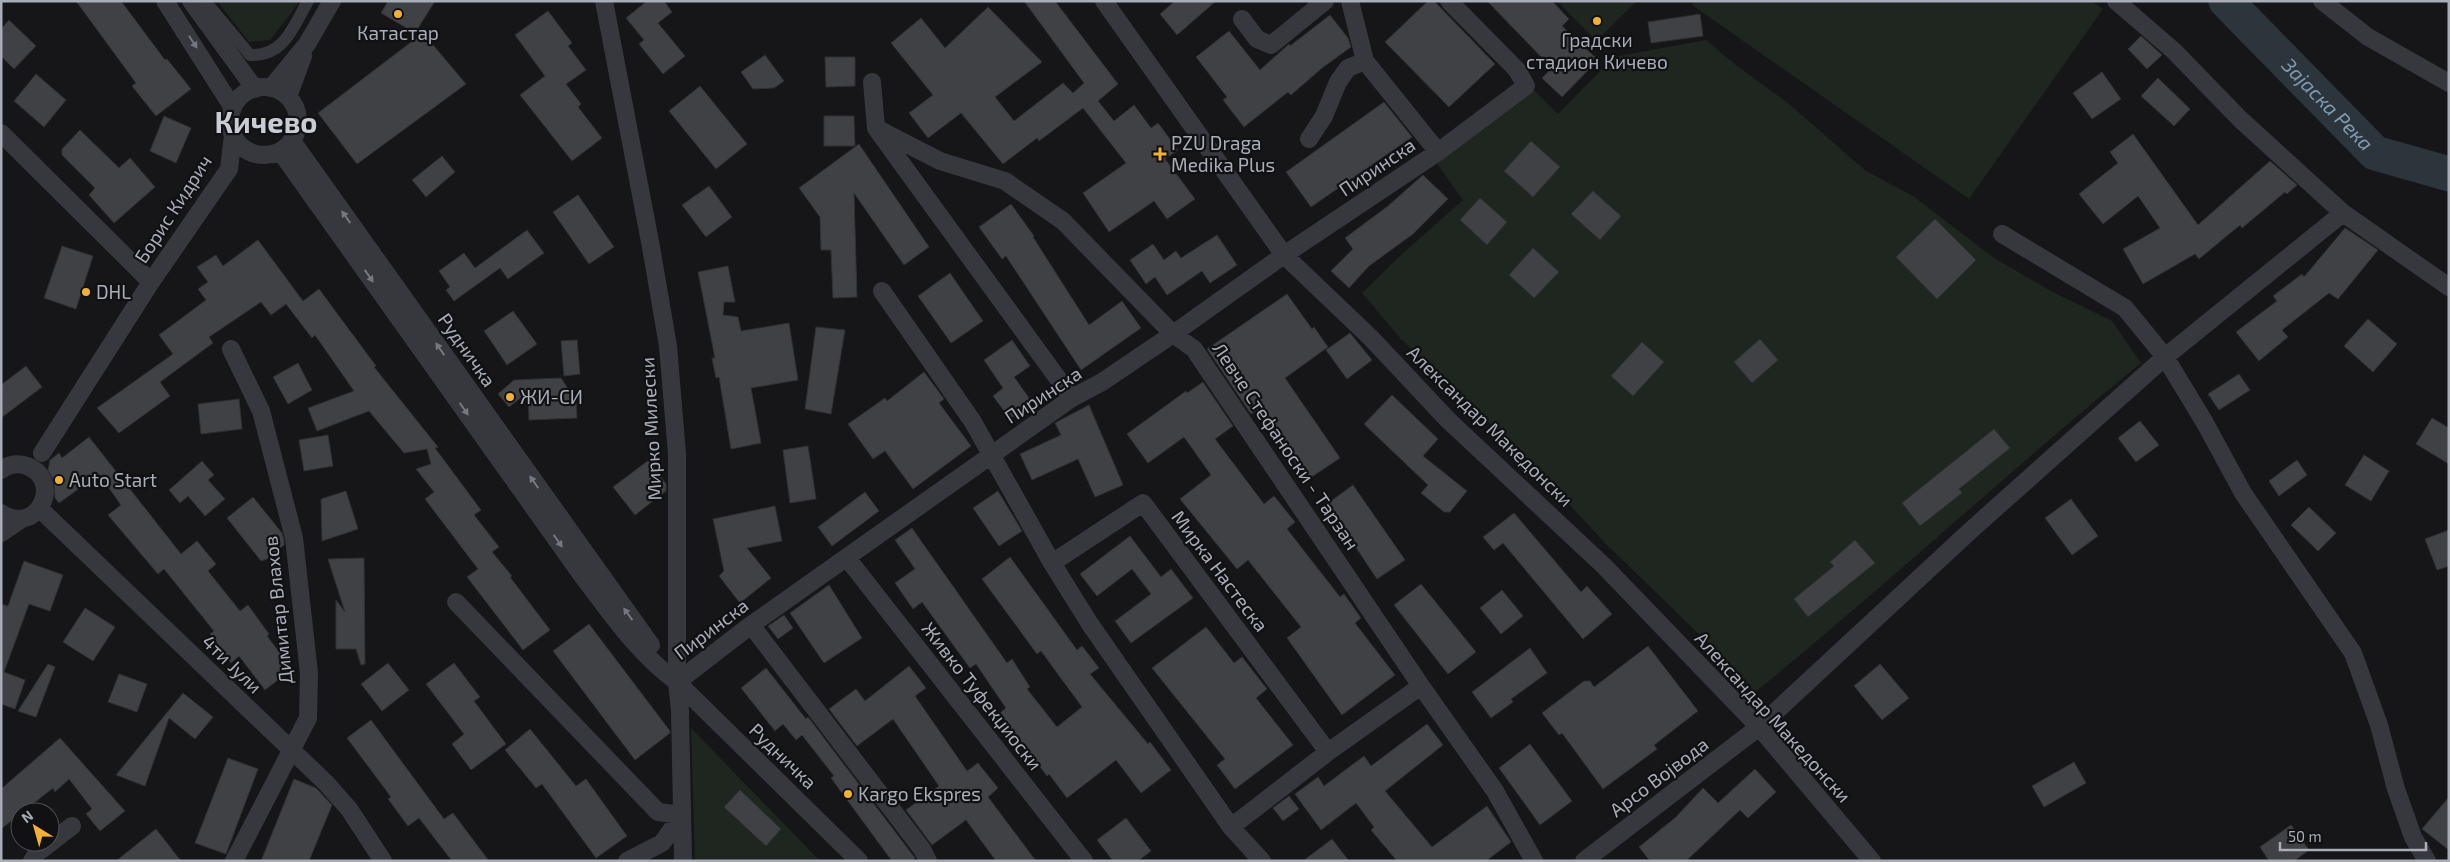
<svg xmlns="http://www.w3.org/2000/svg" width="2450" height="862" font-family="'Exo 2',sans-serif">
<rect width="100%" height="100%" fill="#161618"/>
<!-- green -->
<path fill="#1e261f" d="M217 1H300L270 40 249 42Z
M1557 1H1637L1596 41Z
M1694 1H2091L2103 9 1969 199 1692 5Z
M1706 40 1737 66 1788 103 1866 171 1913 196 1994 258 2049 290 2112 321 2141 363C2010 470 1886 586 1754 693L1703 638 1605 543 1527 459 1401 339 1362 293 1402 254 1463 200 1437 164 1534 90 1558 114 1614 57Z
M691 728 820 861H695Z"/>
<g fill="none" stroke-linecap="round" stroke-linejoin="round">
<!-- river -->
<path stroke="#2c353c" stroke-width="35" id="s1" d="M2226 1 2375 153 2449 174"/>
</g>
<!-- building -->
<path fill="#404145" stroke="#303034" d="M76 1H121L165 60 167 59 191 89 156 116 132 86 136 83Z
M388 1H435L415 33 381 13Z
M647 1H664L672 12 658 23 685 56 663 74 639 44 644 40 626 18Z
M1024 1H1055L1118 84 1098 101 1114 121 1134 105 1151 128 1158 123 1178 150 1165 159 1195 199 1167 219 1154 201 1109 232 1083 193 1126 163 1083 108 1039 141 1037 138 1003 164 961 113 928 138 909 113 933 95 891 43 921 18 945 48 988 7 1042 62 995 97 1014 121 1063 83 1073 93 1084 83Z
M1175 1H1216L1177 35 1160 14Z
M1428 1H1434L1495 64 1449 107 1385 42Z
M1487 1H1552L1569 19 1562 26 1598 60 1562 97 1542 78 1552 68Z
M548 11 572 43 568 46 586 70 566 84 581 104 578 107 602 138 572 161 520 95 545 76 515 35Z
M1700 14 1703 36 1651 43 1648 22Z
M1330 15 1348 38 1351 47 1322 68 1291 95 1288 92 1244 127 1223 100 1227 97 1196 57 1229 31 1260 70 1289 44 1290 46Z
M9 20 36 46 14 69 1 56V29Z
M423 33 466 84 357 164 318 113Z
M2141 36 2162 55 2147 69 2128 49Z
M765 55 784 81 774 88 753 89 741 72Z
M825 57H855V86L826 87Z
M2102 72 2121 99 2092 119 2073 93Z
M36 74 66 100 44 127 14 101Z
M2158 78 2190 109 2174 126 2141 96Z
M700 86 747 144 716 169 669 111Z
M1384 102 1412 137 1311 207 1286 172Z
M164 116 191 128 176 163 150 151Z
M824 116H854L855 146H824Z
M80 130 119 168 130 158 155 187 114 223 89 195 95 188 62 155V149Z
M2133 134 2198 225 2270 161 2297 185 2287 194 2285 192 2242 228 2240 225 2199 259 2195 254 2143 284 2123 249 2160 228 2138 196 2103 224 2079 194 2118 163 2110 152Z
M1531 141 1560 167 1533 197 1504 171Z
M859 144 929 247 904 265 854 193 857 297 833 298 831 250H821L820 217 799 188Z
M442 156 455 172 426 197 412 180Z
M1423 175 1448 199 1413 234 1369 266 1349 288 1331 271 1353 249 1345 238 1388 206Z
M709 186 732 217 706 237 682 205Z
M1593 191 1621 216 1600 240 1571 214Z
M578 195 614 247 589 264 553 212Z
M1480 198 1507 222 1487 245 1460 220Z
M1011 204 1034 236 1033 237 1089 325 1122 301 1141 328 1081 370 1006 256 1002 259 979 227Z
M1935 219 1976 260 1937 299 1896 257Z
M2345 228 2378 250 2338 299 2329 293 2282 330 2288 337 2259 361 2236 332 2277 301 2273 296 2302 274 2304 277Z
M527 230 544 253 508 279 500 268 454 301 446 290 450 287 439 271 464 253 475 268Z
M1217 235 1237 265 1210 283 1202 271 1167 295 1155 277 1146 284 1130 260 1153 244 1164 260 1176 251 1181 258Z
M258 240 303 301 319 289 376 366 374 367 438 447 435 448 481 510 474 515 499 547 492 552 512 576 510 577 550 630 523 650 467 577 478 569 425 499 434 492 416 469 431 464 427 449 404 453 369 411 317 431 308 408 354 391 315 335 312 338 286 304 271 315 261 302 209 337 213 343 160 382 170 396 119 433 97 408 173 354 159 335 206 300 198 289 208 282 197 267 216 255 223 266Z
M62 246 93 256 76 309 44 298Z
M1533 248 1559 272 1534 298 1509 275Z
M728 266 735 302H724L723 315 738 317 741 331 789 323 798 380 751 388 761 443 731 449 719 377 716 378 712 358H715L698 272Z
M950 273 983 321 951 343 918 296Z
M1287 294 1312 329 1314 327 1328 347 1285 378 1340 458 1307 480 1259 409 1251 414 1207 349Z
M513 311 537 344 507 365 484 331Z
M2368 319 2397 344 2373 372 2344 346Z
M816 327 845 330 831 414 805 409Z
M1350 333 1372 360 1347 379 1326 350Z
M1760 339 1778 360 1752 383 1734 362Z
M577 340 580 374 564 376 561 341Z
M1012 340 1030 366 1014 377 1032 402 1010 419 993 396 1003 388 984 360Z
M1642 342 1664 362 1633 396 1611 376Z
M298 363 312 390 288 404 273 377Z
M26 366 42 387 1 418V385Z
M924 372 944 399 939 403 971 446 913 489 885 451 873 459 848 424 885 398 887 401Z
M2239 374 2250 390 2219 410 2208 394Z
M561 378 576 401 577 418 529 420 528 392 509 407 498 394 514 380Z
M1203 382 1233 426 1215 439 1264 504 1274 496 1295 522 1287 529 1340 597 1344 594 1361 618 1355 623 1395 675 1342 715 1287 638 1301 627 1248 560 1237 569 1180 499 1211 475 1184 437 1148 463 1127 434 1186 391 1187 393Z
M1392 395 1438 439 1423 456 1467 491 1450 512H1444L1421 493 1428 485 1364 424Z
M239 399 242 429 201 434 198 404Z
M1089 405 1123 485 1095 497 1078 459 1032 480 1020 454 1061 435 1055 423Z
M2432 418 2449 428V464L2416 444Z
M2140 421 2159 445 2136 462 2118 438Z
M1994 429 2010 448 1959 489 1962 493 1920 526 1902 503Z
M328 435 333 466 304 471 299 440Z
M89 437 181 554 197 541 216 564 208 571 240 611 248 605 269 634 267 636 292 669 265 690 239 656 231 663 210 634 214 631 164 569 158 574 108 515 121 505 99 474 59 503 55 498 54 481 48 470 50 460 59 453 62 458Z
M808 446 816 499 790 503 783 450Z
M2364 455 2389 471 2371 501 2345 485Z
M649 460 666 484V491L635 515 613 487Z
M2297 460 2307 475 2279 496 2269 481Z
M202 461 214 475 208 480 225 499 205 516 188 496 180 503 169 490Z
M1353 485 1405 560 1377 579 1355 546 1357 545 1327 504Z
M346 491 358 529 322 541 321 499Z
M998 491 1022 531 999 546 973 508Z
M865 492 879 511 832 546 818 527Z
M253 497 282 533 284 540V545L267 559 261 561 227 518Z
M2071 499 2098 536 2072 555 2045 518Z
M775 506 782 541 747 548 771 578 740 603 719 576 724 571 713 519Z
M2309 507 2336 533 2318 551 2291 525Z
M1514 513 1581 592 1587 586 1612 614 1583 639 1503 543 1494 550 1483 537Z
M912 528 1007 663 1012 659 1030 687 1027 689 1057 727 1082 707 1041 651 1037 654 982 579 1010 557 1077 650 1082 646 1099 668 1090 674 1148 744 1150 742 1171 770 1141 793 1116 760 1067 798 1049 774 1047 776 1000 713 1006 708 976 664 970 668 922 602 913 609 895 583 915 569 895 540Z
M2449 530V566L2437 570 2425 539Z
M1130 536 1161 577 1171 569 1193 598 1131 643 1115 621 1151 594 1132 569 1097 596 1080 574Z
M1855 540 1875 563 1808 617 1794 599 1834 566 1830 562Z
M364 558 365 664 361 665 356 649H336V600L345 612 328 559Z
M24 561 63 575 50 611 29 604 4 672 25 680 15 709 1 704V604L8 606Z
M1421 584 1476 652 1448 674 1394 605Z
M829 585 862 638 824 663 790 613Z
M1502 590 1523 616 1501 634 1480 608Z
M85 608 115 627 93 661 63 642Z
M784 615 793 628 778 639 768 626Z
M589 624 670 731V733L635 760 553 651Z
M1206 627 1234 663 1242 657 1267 689 1256 698 1293 745 1235 789 1217 765 1225 759 1152 668Z
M1648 646 1698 711 1654 745 1657 749 1603 789 1562 733 1559 735 1542 713 1584 681H1590L1594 687Z
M1530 648 1547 673 1511 699 1513 702 1491 718 1472 692Z
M388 663 409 690 382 711 361 684Z
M454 663 480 697 474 701 506 744 471 770 452 744 464 734 426 684Z
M48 664 55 667 36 717 18 711Z
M1880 664 1909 698 1882 720 1854 686Z
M909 666 926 688 915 696 967 771 978 763 998 788 988 797 1036 861H996L966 820 932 845 906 810 939 786 893 719 857 746 829 709 856 689 865 701Z
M766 668 806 719 808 717 915 858 912 861H892L831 778 834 776 802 735 796 740 783 724 775 731 741 688Z
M119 674 147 684 137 712 108 702Z
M183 693 213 717 195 739 169 718 145 786 116 775Z
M371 720 444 819 453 813 489 861H452L419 818 408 826 388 799 391 797 347 738Z
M1427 724 1443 745 1385 791 1432 847 1487 806 1511 842 1486 861H1397L1371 830 1374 827 1356 803 1321 830 1295 794 1318 777 1324 786 1364 756 1371 766Z
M530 729 576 786 586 779 627 836 596 858 542 784 536 788 505 750Z
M60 738 125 811 100 831 86 814 92 809 69 779 55 792 53 788 1 829V789Z
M1530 744 1572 801 1540 825 1499 768Z
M228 758 258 769 226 854 195 843Z
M2074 762 2086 783 2044 807 2032 786Z
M1755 769 1776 792 1748 818 1740 810 1686 861H1650L1639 847 1676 817 1703 788 1718 803Z
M294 779 316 788 332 805 309 861H261Z
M740 790 781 829 766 846 724 807Z
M1289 796 1299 809 1283 821 1273 808Z
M2449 797V850L2422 829Z
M1126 818 1151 851 1138 861H1113L1097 840Z
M2291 825 2309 850 2294 861H2269L2260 847Z
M156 829 181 861H116Z
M1332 839 1349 861H1303Z"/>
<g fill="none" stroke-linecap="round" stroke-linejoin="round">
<!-- pedestrian -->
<path stroke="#37383d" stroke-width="12" d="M205 1 250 55C284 57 293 27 308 1"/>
<!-- minor -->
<path stroke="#37383d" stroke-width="18" d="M165 1 233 108
M191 1 255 89
M604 1 651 247 668 346 677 454V682L680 711 683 861
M1104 1 1284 255 1371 338 1448 420 1604 566 1759 727 1872 861
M1350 1 1365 61 1438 152
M2116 1 2174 51 2240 119 2343 213 2449 287
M2322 1 2368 37 2449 83
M1242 19 1257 39 1271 45 1325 1
M872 82 876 128 940 161 1005 181 1063 221 1173 334 1194 349 1421 686 1495 791 1534 861
M230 121a34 34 0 1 1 68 0a34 34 0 1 1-68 0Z
M271 88 307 44 332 1
M288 97 303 56
M878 131 1072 398
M1 133 151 282
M1309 139 1324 116 1338 82 1348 68 1365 61
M292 141 651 645
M280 151 581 574C610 612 638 654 677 682L859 861
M2002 234 2125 308 2165 357 2343 213
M882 291 973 422 1052 563 1090 624 1231 827 1262 861
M231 349 261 411 294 538 309 673 308 718 234 861
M42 453 151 282 229 169 233 135
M1 470C9 464 18 463 27 466 64 480 38 537 1 513
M40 509 326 783 349 809 383 861
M1 533 20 520
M847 558 1084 861
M1052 563 1143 503 1328 752
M456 602 658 812 682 815 662 843 627 861
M751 625 922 849 928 861
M677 682 751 625 1072 398 1102 382 1173 334 1284 255 1438 152 1526 86 1517 70 1449 1
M1231 827 1328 752 1421 686
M32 861 37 853 72 826
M1584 861 1759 727 1970 531 2165 357 2205 423 2243 493 2353 653 2379 725 2396 789 2413 837 2427 861"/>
</g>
<!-- one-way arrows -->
<defs><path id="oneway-solid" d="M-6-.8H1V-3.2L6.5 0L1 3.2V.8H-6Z" transform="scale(1.25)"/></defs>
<g fill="#757881">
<use href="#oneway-solid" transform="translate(193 42) rotate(57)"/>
<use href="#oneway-solid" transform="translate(346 217) rotate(-125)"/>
<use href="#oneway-solid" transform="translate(369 276) rotate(55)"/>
<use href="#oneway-solid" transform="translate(440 349) rotate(-125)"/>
<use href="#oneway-solid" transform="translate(464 409) rotate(55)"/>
<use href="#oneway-solid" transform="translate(534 482) rotate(-125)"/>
<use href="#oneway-solid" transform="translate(558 541) rotate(55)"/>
<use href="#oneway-solid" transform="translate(628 614) rotate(-126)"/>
</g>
<!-- markers -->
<g fill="#f2b134" stroke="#111113" stroke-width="2">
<circle cx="398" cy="14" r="5"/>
<circle cx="1597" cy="21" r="5"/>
<path d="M1157.5 146.5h5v5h5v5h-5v5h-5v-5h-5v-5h5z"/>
<circle cx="86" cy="292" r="5"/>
<circle cx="510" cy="397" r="5"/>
<circle cx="59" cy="480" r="5"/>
<circle cx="848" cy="794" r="5"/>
</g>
<g text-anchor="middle" stroke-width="4.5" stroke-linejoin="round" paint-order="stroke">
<!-- poi labels -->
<g font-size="19" fill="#a8adb8" stroke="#111113" text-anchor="start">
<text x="398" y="40" text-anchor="middle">Катастар</text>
<text x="1597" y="47" text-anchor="middle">Градски<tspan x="1597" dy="22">стадион Кичево</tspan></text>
<text x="1171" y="150">PZU Draga<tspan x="1171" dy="22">Medika Plus</tspan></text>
<text x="96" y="299">DHL</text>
<text x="520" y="404">ЖИ-СИ</text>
<text x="69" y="487">Auto Start</text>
<text x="858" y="801">Kargo Ekspres</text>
</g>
<!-- street labels -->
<g font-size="19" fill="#a8adb8" stroke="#111113">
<text transform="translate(1377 167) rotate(-34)" y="7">Пиринска</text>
<text transform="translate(173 209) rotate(-57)" y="7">Борис Кидрич</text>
<text transform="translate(467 350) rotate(55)" y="7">Рудничка</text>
<text transform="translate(1043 395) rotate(-33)" y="7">Пиринска</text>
<text transform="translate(1490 426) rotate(44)" y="7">Александар Македонски</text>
<text transform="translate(651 429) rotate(-93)" y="7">Мирко Милески</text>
<text transform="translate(1286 446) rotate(56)" y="7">Левче Стефаноски - Тарзан</text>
<text transform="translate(1220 571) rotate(53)" y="7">Мирка Настеска</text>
<text transform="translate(278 610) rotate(-96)" y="7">Димитар Влахов</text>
<text transform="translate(711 629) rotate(-37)" y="7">Пиринска</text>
<text transform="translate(232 664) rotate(44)" y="7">4ти Јули</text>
<text transform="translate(982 696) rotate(52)" y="7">Живко Туфекџиоски</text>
<text transform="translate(1773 717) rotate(48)" y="7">Александар Македонски</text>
<text transform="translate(783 756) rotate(44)" y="7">Рудничка</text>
<text transform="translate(1659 777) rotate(-37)" y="7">Арсо Војвода</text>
</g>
<!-- water labels -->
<g font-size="20" font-style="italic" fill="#7f9bb3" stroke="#111113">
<text dy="7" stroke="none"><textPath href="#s1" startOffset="145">Зајаска Река</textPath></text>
</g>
<!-- town labels -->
<g font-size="29" font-weight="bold" fill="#c9ccd4" stroke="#111113">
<text x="266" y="133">Кичево</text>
</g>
</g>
<!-- border -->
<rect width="2450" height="862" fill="none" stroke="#a8adb8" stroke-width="5"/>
<!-- north arrow -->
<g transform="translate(35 827) rotate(323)"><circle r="24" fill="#111113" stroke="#4d4f55"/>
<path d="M0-4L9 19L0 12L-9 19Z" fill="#f2b134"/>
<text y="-8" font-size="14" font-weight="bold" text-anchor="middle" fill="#a8adb8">N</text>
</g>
<!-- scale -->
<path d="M2280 842v8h146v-8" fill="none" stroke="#a8adb8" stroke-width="2.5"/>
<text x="2288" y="842" font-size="15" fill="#a8adb8" stroke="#111113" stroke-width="4" paint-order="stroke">50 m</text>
</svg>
